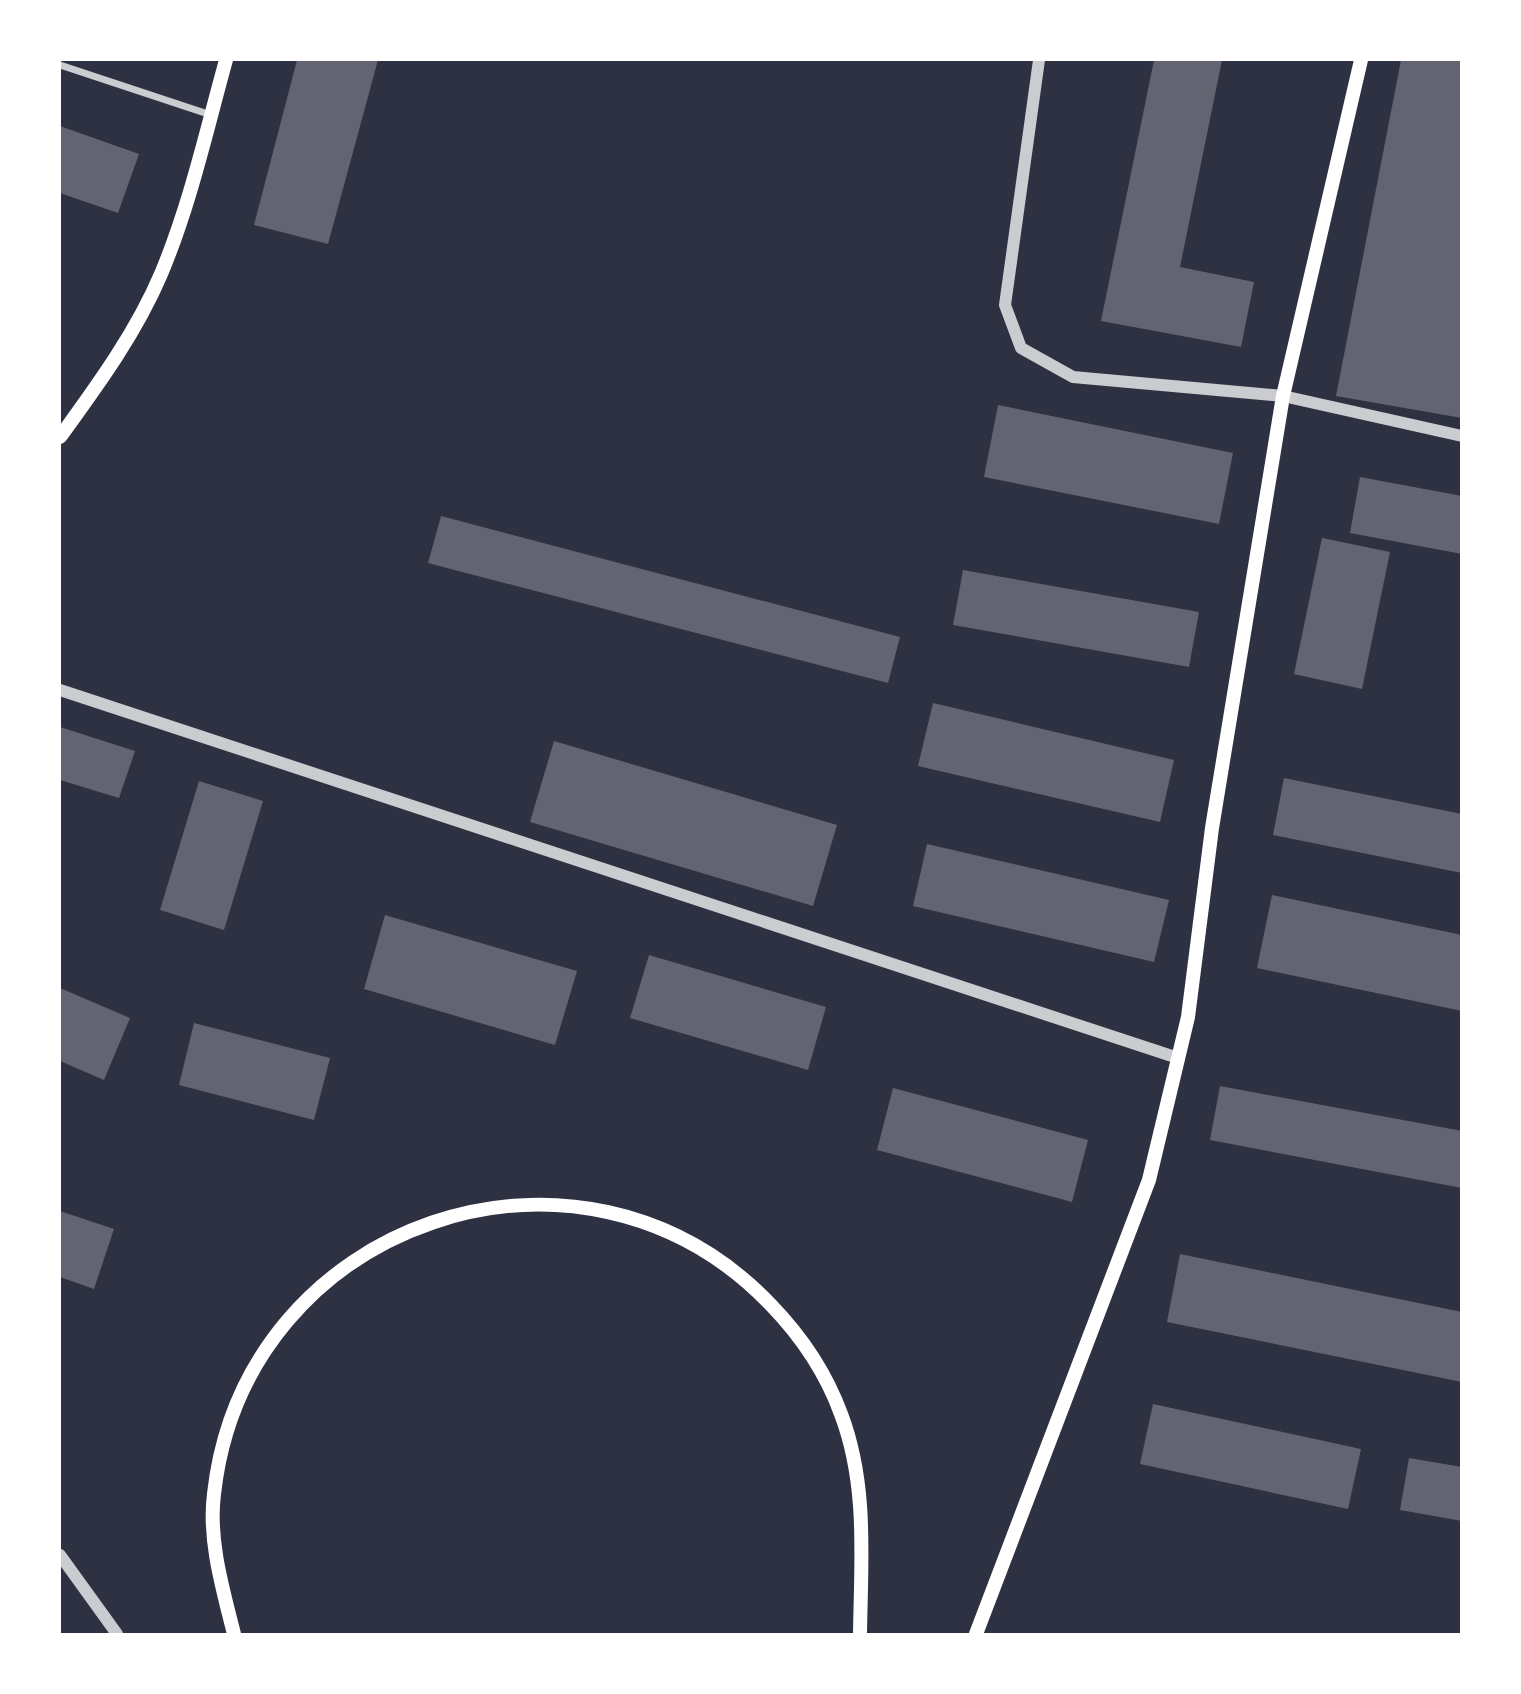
<svg xmlns="http://www.w3.org/2000/svg" width="1521" height="1694" font-family="'Varela Round',sans-serif">
<rect width="100%" height="100%" fill="#2d3142"/>
<!-- building -->
<path fill="#626471" d="M297 60H378L328 244 254 225Z
M1154 60H1222L1180 267 1254 282 1241 347 1101 321Z
M1401 60H1462V418L1336 396Z
M60 126 139 154 118 213 60 193Z
M998 405 1233 453 1219 524 984 477Z
M1360 477 1462 496V554L1350 533Z
M441 516 900 637 888 683 428 563Z
M1322 538 1390 552 1362 689 1294 674Z
M963 570 1199 612 1189 667 953 625Z
M933 703 1174 760 1160 822 918 766Z
M60 727 135 751 119 798 60 780Z
M554 741 837 825 813 906 530 822Z
M1284 778 1462 814V873L1273 835Z
M199 781 263 801 224 930 160 910Z
M927 844 1169 900 1154 962 913 906Z
M1272 895 1462 935V1011L1257 968Z
M385 915 577 971 555 1045 364 989Z
M649 955 826 1007 808 1070 630 1018Z
M60 988 130 1018 104 1080 60 1061Z
M194 1023 330 1058 314 1120 179 1085Z
M1220 1086 1462 1131V1188L1210 1140Z
M893 1088 1088 1140 1072 1202 877 1150Z
M60 1211 114 1229 94 1289 60 1277Z
M1180 1254 1462 1312V1382L1167 1322Z
M1153 1404 1361 1449 1348 1509 1140 1464Z
M1409 1458 1462 1467V1521L1400 1510Z"/>
<g fill="none" stroke-linecap="round" stroke-linejoin="round">
<!-- minor -->
<path stroke="#caccd0" stroke-width="7" d="M60 65 211 115"/>
<!-- tertiary -->
<path stroke="#caccd0" stroke-width="12" d="M1039 60 1005 305 1021 348 1073 377 1283 396 1462 436
M60 690 1178 1058
M60 1555 117 1634"/>
<!-- secondary -->
<path stroke="#fff" stroke-width="14" d="M60 437C97 386 136 333 161 274 190 205 206 132 226 60
M234 1634C223 1590 208 1540 214 1494 244 1221 581 1106 771 1305 801 1336 826 1373 841 1414 868 1485 861 1560 860 1634
M976 1634 1149 1180 1188 1017 1212 828 1283 396 1361 60"/>
</g>
<!-- border -->
<rect width="1521" height="1694" fill="none" stroke="#ffffff" stroke-width="122"/>
</svg>
